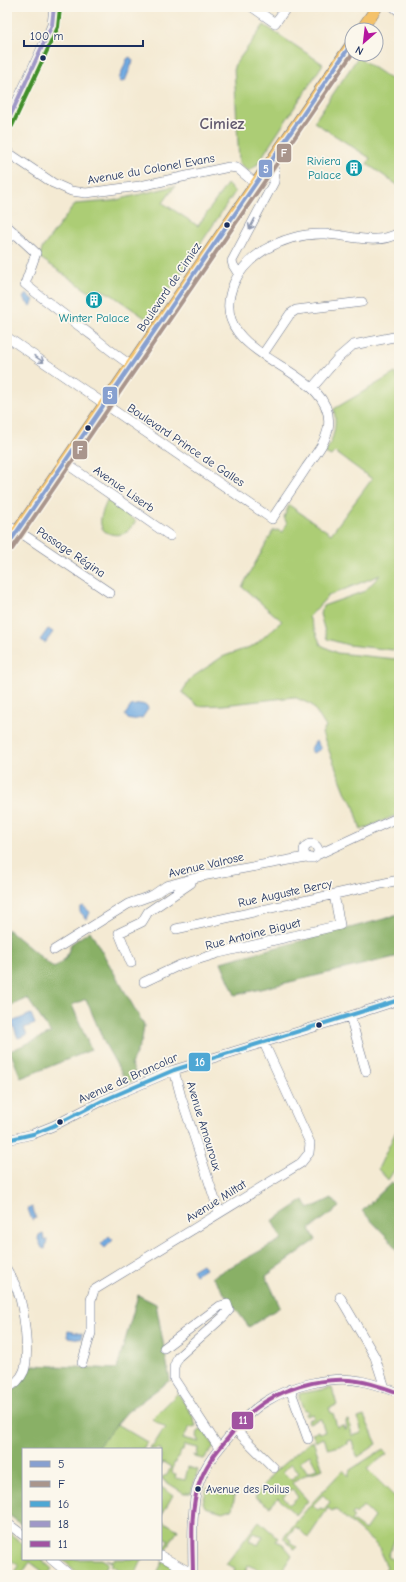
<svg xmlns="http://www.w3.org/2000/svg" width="406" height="1582" font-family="'Comic Neue',sans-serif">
<rect width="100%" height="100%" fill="#fbf7ec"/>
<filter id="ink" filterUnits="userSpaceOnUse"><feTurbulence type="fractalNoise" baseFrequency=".025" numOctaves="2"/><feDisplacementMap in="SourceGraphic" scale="8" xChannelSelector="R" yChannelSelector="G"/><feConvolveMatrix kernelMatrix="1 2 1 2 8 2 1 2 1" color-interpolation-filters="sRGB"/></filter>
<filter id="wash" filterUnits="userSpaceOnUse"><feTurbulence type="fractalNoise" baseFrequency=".012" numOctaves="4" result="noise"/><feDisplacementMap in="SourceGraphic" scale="16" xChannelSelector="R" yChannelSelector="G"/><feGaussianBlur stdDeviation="0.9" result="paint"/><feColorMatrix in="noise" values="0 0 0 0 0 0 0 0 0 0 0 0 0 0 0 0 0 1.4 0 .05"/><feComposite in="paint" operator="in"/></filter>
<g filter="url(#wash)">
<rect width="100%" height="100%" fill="#f4ead3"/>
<!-- green -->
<path fill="#accd75" stroke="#647e6a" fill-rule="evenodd" d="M264 25 323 64 256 166 248 171 239 163 234 66Z
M358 57 399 85V186L367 164 370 158 314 122Z
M227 184 235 192 158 308 148 320 112 295 100 289 95 296 39 257 43 247 75 204 112 201 175 186 163 203 198 226Z
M395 373 399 383V647L393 650 348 645 327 639 320 614 323 606 365 591 380 575 328 596 309 617 321 645 337 653 396 659 399 658V814L361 830 353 803 347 796 322 733 326 727 312 705 294 697 223 705 198 706 182 692 191 678 222 657 255 645 282 621 242 587 273 531 277 530 282 532 287 524 284 517 289 505 331 534 372 479 335 452 331 456 325 453C334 438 337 426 334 409Z
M107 500 136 521C133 525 129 530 125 533 117 537 102 534 101 525 99 517 105 507 107 500Z
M399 1125V1163L388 1180 378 1169Z
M332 1388 337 1405 329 1408 331 1413H333L337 1427 343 1425 344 1429 347 1428 346 1421 349 1420 352 1436 362 1433 358 1418 364 1416 377 1444 358 1457 353 1449 354 1448 352 1440 348 1441V1444L328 1449 324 1438 317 1441 316 1442 312 1433 318 1431 319 1433 325 1432 321 1419 309 1423 308 1420 314 1418 313 1414 306 1416 305 1414 308 1413 307 1410H304L299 1398V1394L302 1393Z
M178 1393 192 1415 196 1426 189 1428 183 1438 199 1442 196 1436 198 1432 200 1430 205 1432 214 1446 204 1459 194 1457V1455L197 1456 198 1448 184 1445 183 1451H181L179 1457H177L176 1463H174L172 1473 176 1474 175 1478 185 1480 188 1467 198 1470 191 1493H184L163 1480 162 1477 167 1475 171 1467 163 1462 161 1466V1449H149L151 1445 153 1446 163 1430 164 1431 166 1428 152 1419Z
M101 1415 147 1442 143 1449H118L116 1447 114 1449H76Z
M313 1441 323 1469 303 1476 292 1483 308 1501 296 1515 278 1498 270 1507 255 1497 273 1473 308 1443ZM310 1455 317 1468 308 1473 300 1461ZM291 1464 299 1473 291 1480 283 1472ZM292 1489 298 1497 290 1504 283 1497Z
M383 1449 387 1454 367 1469 398 1500 399 1499V1533H397L388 1557 399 1562V1575H383L387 1567 380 1552 381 1549 335 1509 332 1511 328 1508 308 1538 299 1529 295 1527 287 1537 291 1540 290 1542 297 1547 294 1549 284 1539V1537L311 1504 343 1470 348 1476 350 1470ZM323 1495 330 1502 324 1509 320 1508 318 1510 313 1505ZM363 1506 374 1517 365 1530 351 1520 354 1517 352 1515 354 1512 356 1514Z
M161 1487 173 1495 161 1516Z
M207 1488 235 1495 232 1509 223 1512 205 1507 203 1502Z
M161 1520 178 1530 164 1553 161 1551V1548L163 1549 169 1540 161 1536Z
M259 1521 278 1538 276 1541 283 1544 292 1555 279 1575H255L257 1569 248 1565 244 1575H233L235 1568 226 1564ZM253 1533 263 1536 258 1545 249 1540Z
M7 1531 23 1544V1559H41L52 1569 47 1575H39L42 1571 30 1562 21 1575H13L19 1566 7 1557Z
M62 1559H102L108 1563 102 1575H93L90 1571 85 1575H80Z
M106 1559 112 1561 114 1559H143L134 1575H127L111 1565 113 1563Z
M163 1561 181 1571 184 1575H156Z"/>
<!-- forest -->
<path fill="#89b066" stroke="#527062" d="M399 915V956L235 995 221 962Z
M7 929 54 968 66 958 71 944 90 931 144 1025 142 1040 131 1064 138 1078 127 1083 105 1044 86 999 72 1005 91 1050 21 1078 10 1051 51 1033 27 998 7 1008Z
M391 1183 399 1185 398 1253 389 1239 362 1211Z
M332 1198 339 1207 310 1229 316 1240 266 1276 280 1307 249 1327 212 1277 282 1239 272 1221 304 1200 309 1209Z
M138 1295 156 1304 170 1380 127 1412 96 1449H23V1526L9 1515H7V1394L17 1388 33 1365 117 1369Z"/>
<!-- water -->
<path fill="#71aae1" stroke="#466ca0" d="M130 57 133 61 125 81 121 82 119 79 127 59Z
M26 294 34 300 31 306 26 302V300L23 298Z
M48 629 53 632 45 643 40 640Z
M141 704 147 706 148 709 142 718 131 720 128 719 125 715 131 706Z
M316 741 321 749 313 753 310 749Z
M83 906 90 912 87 919 84 918V916L80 912V908Z
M31 1014 35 1024 24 1028 27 1035 18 1038 12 1022Z
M32 1207 36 1218 32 1220 28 1209Z
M43 1233 44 1239 47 1240 45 1249 42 1248 38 1239 39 1235Z
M109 1236 113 1240 105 1248 101 1244Z
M202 1264 205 1269 195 1275 192 1270Z
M68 1331 82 1334 81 1339 67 1337Z"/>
</g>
<g filter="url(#ink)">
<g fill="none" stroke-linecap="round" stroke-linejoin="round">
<defs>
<path id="minor" d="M252 7 275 23 287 7
M394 7 399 11
M7 123 47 37 52 25 54 7
M7 152 53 183 71 191 86 193 140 186 229 167 237 168 256 184
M7 226 36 253 25 284C48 303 71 320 94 337 106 347 118 357 131 365
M7 242 14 232
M238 273 233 265 232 261 274 182 275 172 271 162
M7 337 272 519C283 502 295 485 306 468 314 456 325 444 328 429 340 364 200 361 234 283 240 269 252 258 264 250 283 239 303 233 325 234 350 235 375 246 399 233
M263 354 290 314 296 310 362 302
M312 388 338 358 353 345 399 336
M64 462 170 536
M7 525 27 537 110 593
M304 851a7 7 0 1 1 14 0a7 7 0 1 1-14 0Z
M317 855 399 817
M176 929 399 880
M54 950 128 904 153 895 166 886 202 876 306 857
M131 963 119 933 142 922 148 912 191 883
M144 982 180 965 219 953 340 925 334 895
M350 1016 366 1071
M174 1070 181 1097 219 1212
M7 1140 33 1134 53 1126 102 1101 174 1070 350 1016 399 1000
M7 1270C11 1277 16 1285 18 1292 24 1309 30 1355 24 1371 20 1380 15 1384 7 1388
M340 1297 375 1357 385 1388
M164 1348 220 1306 227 1304 229 1310 223 1317 178 1357 174 1367V1379L219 1448
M82 1363 91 1333V1300L94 1290 301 1163 309 1153 310 1143 264 1043
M290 1389 308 1439
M235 1429 274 1468
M7 1523 23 1535
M161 1556 186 1570 193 1571
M51 1559 70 1575
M193 1575C193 1551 191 1515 196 1493 201 1471 213 1455 228 1438 238 1425 250 1411 265 1402 290 1386 331 1375 361 1381 374 1384 387 1388 399 1393"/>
<path id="major" d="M361 30 377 7
M7 546 352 43"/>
</defs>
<!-- minor casing -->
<use href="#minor" stroke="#677087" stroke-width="10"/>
<!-- major casing -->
<use href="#major" stroke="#677087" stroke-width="12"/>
<!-- minor -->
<use href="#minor" stroke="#fff" stroke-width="9"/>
<!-- major -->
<use href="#major" stroke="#f4c26a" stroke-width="11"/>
<defs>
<path id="bus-1" d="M7 546 352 43"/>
<path id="bus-2" d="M12 549 352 54"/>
<path id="bus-3" d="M7 1140 33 1134 53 1126 102 1101 174 1070 399 1000"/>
<path id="bus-4" d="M7 123 52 25 54 7"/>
<path id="bus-5" d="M193 1575C193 1545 189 1512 199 1484 205 1466 216 1452 228 1438 236 1428 244 1418 255 1409 280 1389 317 1378 349 1380 366 1381 383 1387 399 1393"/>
<path id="bus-6" d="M12 126 58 27 60 8"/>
</defs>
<!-- bus-1 casing -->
<use href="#bus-1" stroke="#fbf7ec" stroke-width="7"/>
<!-- bus-2 casing -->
<use href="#bus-2" stroke="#fbf7ec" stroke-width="7"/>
<!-- bus-3 casing -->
<use href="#bus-3" stroke="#fbf7ec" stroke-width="7"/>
<!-- bus-4 casing -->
<use href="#bus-4" stroke="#fbf7ec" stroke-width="7"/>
<!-- bus-5 casing -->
<use href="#bus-5" stroke="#fbf7ec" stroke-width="7"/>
<!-- bus-6 casing -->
<use href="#bus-6" stroke="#fbf7ec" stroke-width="7"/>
<!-- bus-1 -->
<use href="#bus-1" stroke="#87a0d0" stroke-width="4"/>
<!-- bus-2 -->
<use href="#bus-2" stroke="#a9958c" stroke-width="4"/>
<!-- bus-3 -->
<use href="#bus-3" stroke="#4ea7d4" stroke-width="4"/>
<!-- bus-4 -->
<use href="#bus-4" stroke="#9f98c7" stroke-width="4"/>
<!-- bus-5 -->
<use href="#bus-5" stroke="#a153a1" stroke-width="4"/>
<!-- bus-6 -->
<use href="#bus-6" stroke="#3f8e29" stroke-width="4"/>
</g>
<!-- one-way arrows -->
<defs><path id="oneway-shaft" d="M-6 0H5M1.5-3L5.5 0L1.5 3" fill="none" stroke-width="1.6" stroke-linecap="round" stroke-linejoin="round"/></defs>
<g stroke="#8d97ae">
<use href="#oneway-shaft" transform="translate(252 224) rotate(118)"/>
<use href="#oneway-shaft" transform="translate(39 359) rotate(35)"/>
</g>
</g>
<!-- icons -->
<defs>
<symbol id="building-disc" viewBox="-11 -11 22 22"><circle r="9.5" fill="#0f9aa8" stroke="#fbf7ec"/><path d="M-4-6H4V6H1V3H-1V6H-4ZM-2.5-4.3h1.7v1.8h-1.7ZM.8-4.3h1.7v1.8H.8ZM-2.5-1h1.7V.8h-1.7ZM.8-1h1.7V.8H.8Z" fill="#fff"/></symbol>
</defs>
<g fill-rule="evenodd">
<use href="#building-disc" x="344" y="158" width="20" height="20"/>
<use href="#building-disc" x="84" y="290" width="20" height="20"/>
</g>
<!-- markers -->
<g fill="#1b2f5e" stroke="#fbf7ec" stroke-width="1.5">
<circle cx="43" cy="58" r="3.5"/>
<circle cx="227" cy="225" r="3.5"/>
<circle cx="88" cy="428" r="3.5"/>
<circle cx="319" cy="1025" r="3.5"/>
<circle cx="60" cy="1122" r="3.5"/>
<circle cx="198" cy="1489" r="3.5"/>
</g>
<g text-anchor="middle" stroke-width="3.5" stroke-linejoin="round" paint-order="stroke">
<!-- bus labels -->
<g font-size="11" fill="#1b2f5e" stroke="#fbf7ec" text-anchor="start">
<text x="206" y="1493">Avenue des Poilus</text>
</g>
<!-- culture labels -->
<g font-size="12" fill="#0d838f" stroke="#fbf7ec" text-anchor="end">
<text x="341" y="165">Riviera<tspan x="341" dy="14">Palace</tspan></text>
<text x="94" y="322" text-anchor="middle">Winter Palace</text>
</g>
<!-- street labels -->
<g font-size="12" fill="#1b2f5e" stroke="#fbf7ec">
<text transform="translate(151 169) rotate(-10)" y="4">Avenue du Colonel Evans</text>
<text transform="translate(169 287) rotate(-56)" y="4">Boulevard de Cimiez</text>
<text transform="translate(186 445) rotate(34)" y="4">Boulevard Prince de Galles</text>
<text transform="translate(124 489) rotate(35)" y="4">Avenue Liserb</text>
<text transform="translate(71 552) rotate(34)" y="4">Passage Régina</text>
<text transform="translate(206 865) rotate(-13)" y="4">Avenue Valrose</text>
<text transform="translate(285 893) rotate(-12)" y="4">Rue Auguste Bercy</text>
<text transform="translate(253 934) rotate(-14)" y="4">Rue Antoine Biguet</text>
<text transform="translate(128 1078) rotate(-24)" y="4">Avenue de Brancolar</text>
<text transform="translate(204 1126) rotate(73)" y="4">Avenue Amouroux</text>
<text transform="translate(216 1201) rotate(-32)" y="4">Avenue Miltat</text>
</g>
<!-- district labels -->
<g font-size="16" font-weight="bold" fill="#625a6f" stroke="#fbf7ec">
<text x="222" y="129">Cimiez</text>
</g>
</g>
<g stroke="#fbf7ec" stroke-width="1.5">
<rect x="276" y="143" width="16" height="20" rx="4" fill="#a9958c"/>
<rect x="258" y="159" width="15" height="19" rx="4" fill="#87a0d0"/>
<rect x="102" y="386" width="16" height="19" rx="4" fill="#87a0d0"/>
<rect x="72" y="440" width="16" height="20" rx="4" fill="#a9958c"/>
<rect x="188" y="1052" width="23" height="20" rx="4" fill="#4ea7d4"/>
<rect x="231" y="1411" width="23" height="19" rx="4" fill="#a153a1"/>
</g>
<g font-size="11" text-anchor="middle" font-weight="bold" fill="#fff">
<text x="284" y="157">F</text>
<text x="266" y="173">5</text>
<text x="110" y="399">5</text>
<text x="80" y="454">F</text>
<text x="200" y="1066">16</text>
<text x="243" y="1424">11</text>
</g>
<!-- margin -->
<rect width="406" height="1582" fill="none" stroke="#fbf7ec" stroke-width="24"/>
<!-- legend -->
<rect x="22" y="1448" width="140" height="112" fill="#fbf7ec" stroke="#a1a7b3"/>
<rect x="30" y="1461" width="20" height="6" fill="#87a0d0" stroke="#a1a7b3"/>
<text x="58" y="1468" font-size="12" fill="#1b2f5e">5</text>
<rect x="30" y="1481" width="20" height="6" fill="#a9958c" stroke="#a1a7b3"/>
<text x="58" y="1488" font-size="12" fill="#1b2f5e">F</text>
<rect x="30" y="1501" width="20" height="6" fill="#4ea7d4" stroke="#a1a7b3"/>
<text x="58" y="1508" font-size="12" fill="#1b2f5e">16</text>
<rect x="30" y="1521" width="20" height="6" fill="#9f98c7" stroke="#a1a7b3"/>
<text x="58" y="1528" font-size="12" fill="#1b2f5e">18</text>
<rect x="30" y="1541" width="20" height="6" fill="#a153a1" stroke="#a1a7b3"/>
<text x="58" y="1548" font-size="12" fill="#1b2f5e">11</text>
<!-- north arrow -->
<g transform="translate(364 42) rotate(208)"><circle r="19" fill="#fbf7ec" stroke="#a1a7b3"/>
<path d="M0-3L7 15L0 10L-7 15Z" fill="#b5179e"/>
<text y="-6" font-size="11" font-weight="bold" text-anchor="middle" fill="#1b2f5e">N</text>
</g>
<!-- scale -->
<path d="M24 40v6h119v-6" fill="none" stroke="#1b2f5e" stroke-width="2"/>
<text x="30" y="40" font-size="12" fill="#1b2f5e" stroke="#fbf7ec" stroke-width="3" paint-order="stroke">100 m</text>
</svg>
